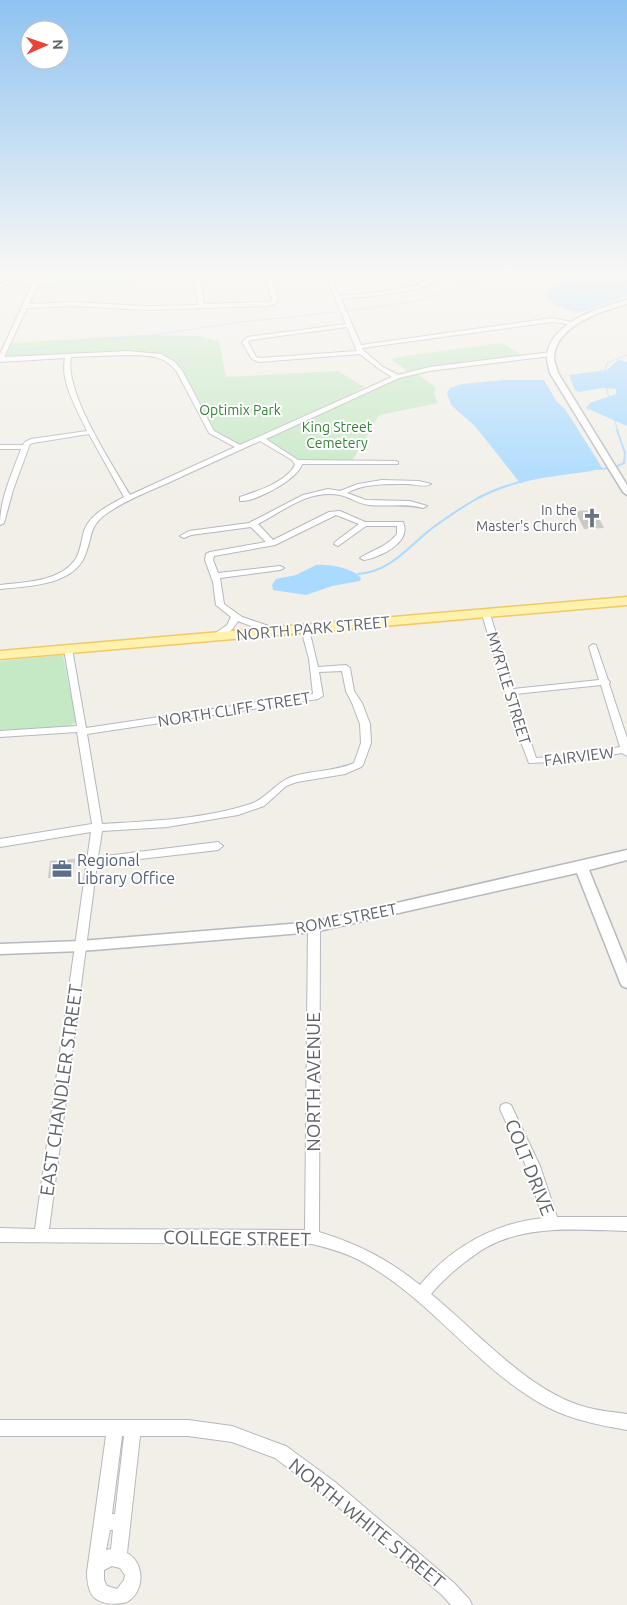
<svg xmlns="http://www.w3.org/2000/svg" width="627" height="1605" font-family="Ubuntu,sans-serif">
<rect width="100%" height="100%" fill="#f1efe8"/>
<!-- green -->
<path fill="#c5e8c5" d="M40 274H137V287L34 288Z
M144 335 197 336 219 341 226 377 338 371 364 387 317 413 239 447 216 436 173 363 148 353 1 359 9 343Z
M502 343 522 355 430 367 408 372 391 359 411 355Z
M416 373 436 388 434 393 438 403 379 415 352 461H299L265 439 403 377Z
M63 655 76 722 68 727 0 730V661Z"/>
<!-- water -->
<path fill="#aadaff" d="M627 276V297C601 300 590 319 564 308 555 305 551 302 545 295 564 272 600 276 627 276Z
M618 360 627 362V426L586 408 590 403 616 394V389L603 388 578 392 575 390 569 375 607 370Z
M504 380H544L557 402 565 409 603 469 533 478 520 483 475 426 451 405 447 393 450 388 462 384Z
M316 565C329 564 352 568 361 578L360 581 332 586 306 595 273 590 272 585 276 579 296 575Z"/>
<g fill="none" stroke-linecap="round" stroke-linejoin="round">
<!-- stream-far1 -->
<path stroke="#aadaff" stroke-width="1" d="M347 311 411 302 445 293 467 284 509 275 614 274
M12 349H35L78 341 140 337 241 322 338 312
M605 372 607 363 627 355
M606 385 609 399
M614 419 618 431"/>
<!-- stream -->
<path stroke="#aadaff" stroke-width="2" d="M597 469 613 468 624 463 625 453 617 430
M358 574C390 572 407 548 431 529 446 518 462 507 478 498 514 479 552 475 592 470"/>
</g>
<!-- building -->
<path fill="#cccac5" d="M595 510 604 528 584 529 575 511Z
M75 859 73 876 48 878 50 861Z"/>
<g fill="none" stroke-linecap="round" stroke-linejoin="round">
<defs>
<path id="minor" d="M0 274 16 276 34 282 37 274H42L29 304 73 302 146 306 198 305 194 274H200L204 304 267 302 272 301V298L265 274H270L278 298 276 303 267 306 146 310 73 306 27 308 4 357 128 351 161 354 175 362 183 372 214 431 240 445 392 377 379 369 360 354 259 362 252 359 242 342 247 337 346 324 325 274H330L339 296C364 294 389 291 413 286 424 283 439 274 449 274 427 293 370 296 341 299L361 345 552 318 576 323 573 325 552 322 362 348 364 351 383 367 398 375 429 367 551 352 554 354 551 356 429 371 399 378 266 439 298 460 396 461 398 462V464H302C298 479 256 502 240 501V497C258 491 286 482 295 465L292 460 260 441C230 455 200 468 170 482 150 491 128 499 109 512 89 525 93 534 86 553 75 586 28 586 0 589V585C24 582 59 582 75 560 80 553 81 543 83 535 87 515 108 506 124 497L89 434 33 443 30 444 13 490 4 523 0 525C0 498 12 474 21 449H0V445H23L25 442 31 439 87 431C77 409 60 382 65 358L0 362V354L32 285 15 280 0 288V284L10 279 0 277ZM347 327 357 351 260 358 256 357 248 342 251 340ZM128 355C149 356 163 354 177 372L209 433 235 447 130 495C112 464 64 392 71 357Z
M382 480 419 481 431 484C425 488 414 484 407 484 388 484 364 483 347 493L366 500 410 501 427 506 423 508C405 503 388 507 369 505 358 504 350 497 340 495 309 489 283 511 258 524L273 540 329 512 340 511 365 522H403C412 543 380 557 364 560L360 558C372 550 387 547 397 534V526H366L338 546 334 544 335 542 359 524 336 515 275 545 214 556 213 560 218 573 280 566 284 568 280 570 220 578 224 604 242 617 278 629V633L264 631 238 621C233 630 223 640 213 639V635L227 625 231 617 216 605 213 582 205 560 206 554 210 552 266 542 251 527 191 535 184 538 180 536 189 531 249 523 303 495 328 489 340 491 358 484Z
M483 612H489L490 614 513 689 599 680 589 647 593 644 596 645 608 680 610 682 609 684 627 738V756L622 753 575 761 529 763 514 724 482 614ZM601 685 620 747 575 755 536 758 515 694Z
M305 626 309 629 318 667 346 665 350 668 354 691 362 703 370 724 371 743 363 765 361 767 345 774 297 782 286 786 264 806 238 815 167 827 102 831 98 857 218 842 223 846 218 850 97 864 49 1229 305 1230 308 927 310 924H318L320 927 319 1232C358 1244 388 1259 420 1285 451 1247 495 1223 543 1218L526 1166 500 1109 501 1105 506 1103 511 1105 540 1166 557 1217H627V1231C581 1230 529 1224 487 1247 479 1251 472 1257 465 1262 452 1272 441 1282 431 1294 477 1331 530 1394 589 1408 601 1411 614 1412 627 1414V1430C599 1425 573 1420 547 1407 476 1369 430 1297 359 1260 344 1252 328 1248 312 1244L0 1242V1228L35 1229 91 832 0 847V839L92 824 77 732 0 737V731L77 726 64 649 68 646 72 649 86 728 313 694 309 659 301 629ZM342 671 346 691 352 703 360 724 361 743 354 763C334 772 311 770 291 777 276 783 267 797 253 803 209 819 149 821 102 824L87 734 318 699 323 696 319 672Z
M0 1420H188L232 1426 280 1444 286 1446 335 1482 454 1583 469 1599 472 1605H451L442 1595 323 1494 275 1458 232 1442 188 1436H140L127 1553C145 1563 145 1591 127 1602 117 1605 99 1605 92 1595 88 1588 87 1580 87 1572L106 1436H0ZM122 1436H124L115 1514H112ZM110 1530H113L111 1549 106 1550ZM112 1566 120 1568 125 1575 124 1580 117 1589 107 1586 104 1580V1570Z"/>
<path id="tertiary" d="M627 300V304C602 311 556 325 554 357 554 362 557 368 558 373L627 485V495L623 492 550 373C549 368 547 363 547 358 548 323 600 307 627 300Z
M627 850V860L589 870 627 964V988L622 986 620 982 577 873 314 932 81 951 0 954V944L81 941 314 922Z"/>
<path id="primary" d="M627 597V605L0 659V651Z"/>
</defs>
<!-- minor casing -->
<use href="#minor" stroke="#b5b8bc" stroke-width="2"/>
<!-- tertiary casing -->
<use href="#tertiary" stroke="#b5b8bc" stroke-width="3"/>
<!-- primary casing -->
<use href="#primary" stroke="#f2c960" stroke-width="3"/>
<!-- minor -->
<use href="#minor" fill="#fff" fill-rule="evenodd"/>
<!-- tertiary -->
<use href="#tertiary" fill="#fff" fill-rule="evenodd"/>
<!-- primary -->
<use href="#primary" fill="#fff2af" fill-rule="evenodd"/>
</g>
<!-- sky -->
<linearGradient id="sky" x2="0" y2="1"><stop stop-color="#8fc3f1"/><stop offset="0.55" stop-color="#f9f8f5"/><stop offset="1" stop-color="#f9f8f5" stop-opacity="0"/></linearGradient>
<rect width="627" height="499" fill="url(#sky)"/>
<!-- icons -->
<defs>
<symbol id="church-bare" viewBox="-9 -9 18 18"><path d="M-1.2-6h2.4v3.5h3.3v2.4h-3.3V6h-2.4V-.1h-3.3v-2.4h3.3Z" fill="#6b7280" stroke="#fff" stroke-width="2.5" paint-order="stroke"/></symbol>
<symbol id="office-bare" viewBox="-9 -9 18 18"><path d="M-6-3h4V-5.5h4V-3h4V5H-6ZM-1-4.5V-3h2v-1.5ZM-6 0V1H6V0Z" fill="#5c6f8a" stroke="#fff" stroke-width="2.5" paint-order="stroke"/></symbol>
</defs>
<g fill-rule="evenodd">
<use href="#church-bare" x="578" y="504" width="28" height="28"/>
<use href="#office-bare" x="48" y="855" width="28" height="28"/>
</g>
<g text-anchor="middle" stroke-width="4" stroke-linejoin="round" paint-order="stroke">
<!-- far-park labels -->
<g font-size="14" fill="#348238" stroke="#fff">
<text x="240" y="415">Optimix Park</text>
<text x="337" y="432">King Street<tspan x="337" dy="16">Cemetery</tspan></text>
</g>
<!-- far-worship labels -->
<g font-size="14" fill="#5b616d" stroke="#fff" text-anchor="end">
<text x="577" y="515">In the<tspan x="577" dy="16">Master's Church</tspan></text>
</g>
<!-- street labels -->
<g font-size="16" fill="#5f6368" stroke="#fff">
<text transform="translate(313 628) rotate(-5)" y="6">NORTH PARK STREET</text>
<text transform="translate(509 688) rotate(73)" y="6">MYRTLE STREET</text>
<text transform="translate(234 709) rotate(-9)" y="6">NORTH CLIFF STREET</text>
<text transform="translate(579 756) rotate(-7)" y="6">FAIRVIEW</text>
<text transform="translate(346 918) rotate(-11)" y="6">ROME STREET</text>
</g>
<!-- service labels -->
<g font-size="16" fill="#4e5e75" stroke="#fff" text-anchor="start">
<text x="77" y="866">Regional<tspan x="77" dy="18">Library Office</tspan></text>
</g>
<!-- near-street labels -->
<g font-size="19" fill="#5f6368" stroke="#fff">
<text transform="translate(313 1082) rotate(-90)" y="7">NORTH AVENUE</text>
<text transform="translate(61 1090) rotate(-82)" y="7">EAST CHANDLER STREET</text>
<text transform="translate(530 1167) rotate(68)" y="7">COLT DRIVE</text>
<text transform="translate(237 1238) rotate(1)" y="7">COLLEGE STREET</text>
<text transform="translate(367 1523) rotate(39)" y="7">NORTH WHITE STREET</text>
</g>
</g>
<!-- north arrow -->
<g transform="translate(45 45) rotate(88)"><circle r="24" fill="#ffffff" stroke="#bfc1c3"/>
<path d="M0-4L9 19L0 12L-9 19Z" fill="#ea4335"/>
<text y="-8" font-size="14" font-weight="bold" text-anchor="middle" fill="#5f6368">N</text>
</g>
</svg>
